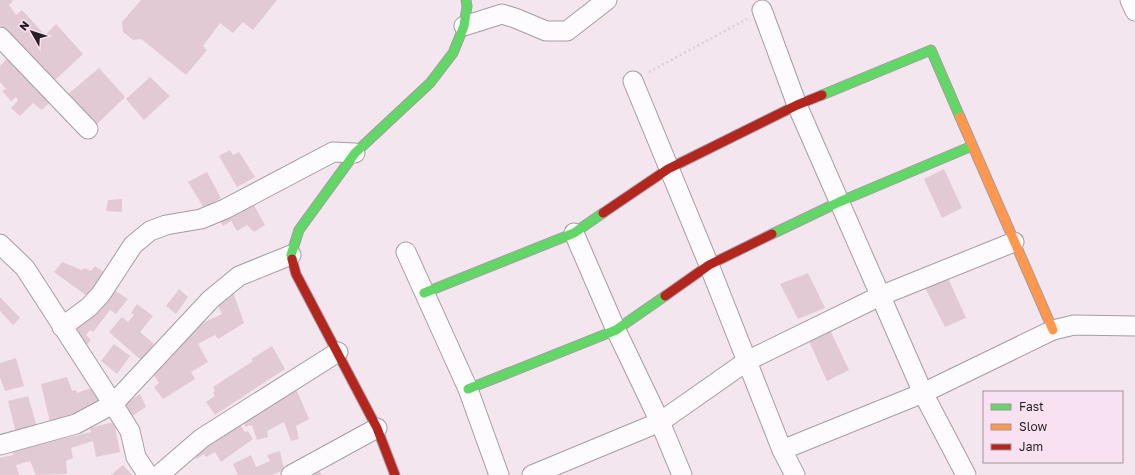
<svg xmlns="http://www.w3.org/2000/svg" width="1135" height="475" font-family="'Golos Text',sans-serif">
<rect width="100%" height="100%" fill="#f3e6ef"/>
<!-- building -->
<path fill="#e1cad4" d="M0 0H12L13 1 9 5 16 15 22 10 45 35 56 24 83 54 53 82 0 25Z
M141 0H277L253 30 243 22 233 33 220 23 203 46 207 50 186 75 141 39 133 40 123 32 122 22Z
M8 58 51 101 42 110 33 103 20 116 11 108 18 100 16 97 11 101 2 91 6 89 0 82V66Z
M99 68 125 97 94 127 68 94Z
M150 77 170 96 144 120 126 99Z
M230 150 233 155 239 152 255 177 237 187 219 156Z
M944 169 962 208 942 218 924 179Z
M207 172 221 198 204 208 188 182Z
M250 198 265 225 254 232 247 225 237 231 231 221 223 226 217 216Z
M122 199V212L106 211 108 200Z
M62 262 82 270 84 268 91 271 95 266 104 272 87 296 54 272Z
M808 273 825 308 798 319 780 284Z
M947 276 966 318 945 327 925 288Z
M108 286 128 299 116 314 110 310 93 332 90 330 86 335 91 340 85 347 65 330Z
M179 289 188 297 176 314 166 306Z
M233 292 244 323 218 339 215 335 198 344 208 362 191 372 195 379 163 399 154 387 159 383 151 371 173 356 169 350 192 328 222 314 215 299Z
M0 297 20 318 13 325 0 311Z
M137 304 153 316 140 332 154 344 141 360 109 332 122 317 128 322 134 315 131 313Z
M830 330 849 370 827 381 808 339Z
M114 344 130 356 117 374 101 361Z
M272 346 285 369 215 415 206 402 215 396 213 393 215 391 213 387 253 361 251 359Z
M16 358 24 386 5 391 0 377V363Z
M67 377 72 391 76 390 77 393 91 388 100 403 86 411 50 422 41 384Z
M294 384 309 419 296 426 299 439 291 441 284 422 267 431 268 437 257 440 252 425 246 427 240 418Z
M140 394 146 407 132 416 125 404Z
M28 396 37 427 16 433 8 401Z
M237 421 245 432 248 431 253 439 221 462 215 452 206 457 204 454 197 459 192 451Z
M114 422 120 452 96 457 93 441 71 448 73 458 66 461 67 474 36 475 30 461 16 465 19 475H0V458L13 455 12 451 91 432 90 428Z
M280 451 284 470 272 475H238L233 464 251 455 256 467 270 461 267 455Z
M123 465 132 475H111Z
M317 467 322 475H303Z"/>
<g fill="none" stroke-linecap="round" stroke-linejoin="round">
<defs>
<path id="street" d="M1130 0 1135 11
M762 10 797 105 923 393 966 475
M464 26 502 14 515 18 546 31H567L607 0
M0 37 88 129
M633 81 709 265 782 450
M574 233 616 330 660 422 682 475
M0 244 25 268 113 404 130 431 136 457 148 475
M406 252 468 389 499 475
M62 327 89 307 101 294 133 245 150 231 166 225 201 219 225 209 333 152 355 153
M0 445 76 424 113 404 211 299 239 276 291 255
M159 475 202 438 338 352
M291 475 377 428
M532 475 660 422 747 361 880 296 1014 242
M795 475 782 450 923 393 1053 330 1074 325 1135 326"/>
<path id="fast" d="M822 95 931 50 960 117
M772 234 839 202 972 146
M292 259 291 255 299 230 355 153 430 83 453 53 464 26 467 6 466 0
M424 293 574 233 603 213
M468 389 616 330 665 296"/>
<path id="slow" d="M960 117 1053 330"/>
<path id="jam" d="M603 213 668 169 797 105 822 95
M292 259 296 274 377 428 395 475
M665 296 709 265 772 234"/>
</defs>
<!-- street casing -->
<use href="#street" stroke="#a69ca3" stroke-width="21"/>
<!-- fast casing -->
<use href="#fast" stroke="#a69ca3" stroke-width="11"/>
<!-- slow casing -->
<use href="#slow" stroke="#a69ca3" stroke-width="11"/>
<!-- jam casing -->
<use href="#jam" stroke="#a69ca3" stroke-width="11"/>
<!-- path -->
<path stroke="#d6d2d5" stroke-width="2.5" stroke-dasharray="2 3" stroke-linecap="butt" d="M649 72 747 19"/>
<!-- street -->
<use href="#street" stroke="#fdfbfd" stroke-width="19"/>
<!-- fast -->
<use href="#fast" stroke="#63d668" stroke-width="9"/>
<!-- slow -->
<use href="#slow" stroke="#ff974d" stroke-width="9"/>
<!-- jam -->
<use href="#jam" stroke="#b3261e" stroke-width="9"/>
</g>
<!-- legend -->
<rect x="983" y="391" width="140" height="72" fill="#f8e1f0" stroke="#a4939e"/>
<rect x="991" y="404" width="20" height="6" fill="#63d668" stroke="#a4939e"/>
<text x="1019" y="411" font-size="12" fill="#251e23">Fast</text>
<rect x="991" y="424" width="20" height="6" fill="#ff974d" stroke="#a4939e"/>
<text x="1019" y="431" font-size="12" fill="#251e23">Slow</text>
<rect x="991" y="444" width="20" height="6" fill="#b3261e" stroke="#a4939e"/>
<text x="1019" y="451" font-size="12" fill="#251e23">Jam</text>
<!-- north arrow -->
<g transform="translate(32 32) rotate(309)" stroke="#f8e1f0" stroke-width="3" paint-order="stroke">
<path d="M0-3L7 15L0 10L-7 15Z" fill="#251e23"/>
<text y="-6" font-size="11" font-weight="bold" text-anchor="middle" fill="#251e23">N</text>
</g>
</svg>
